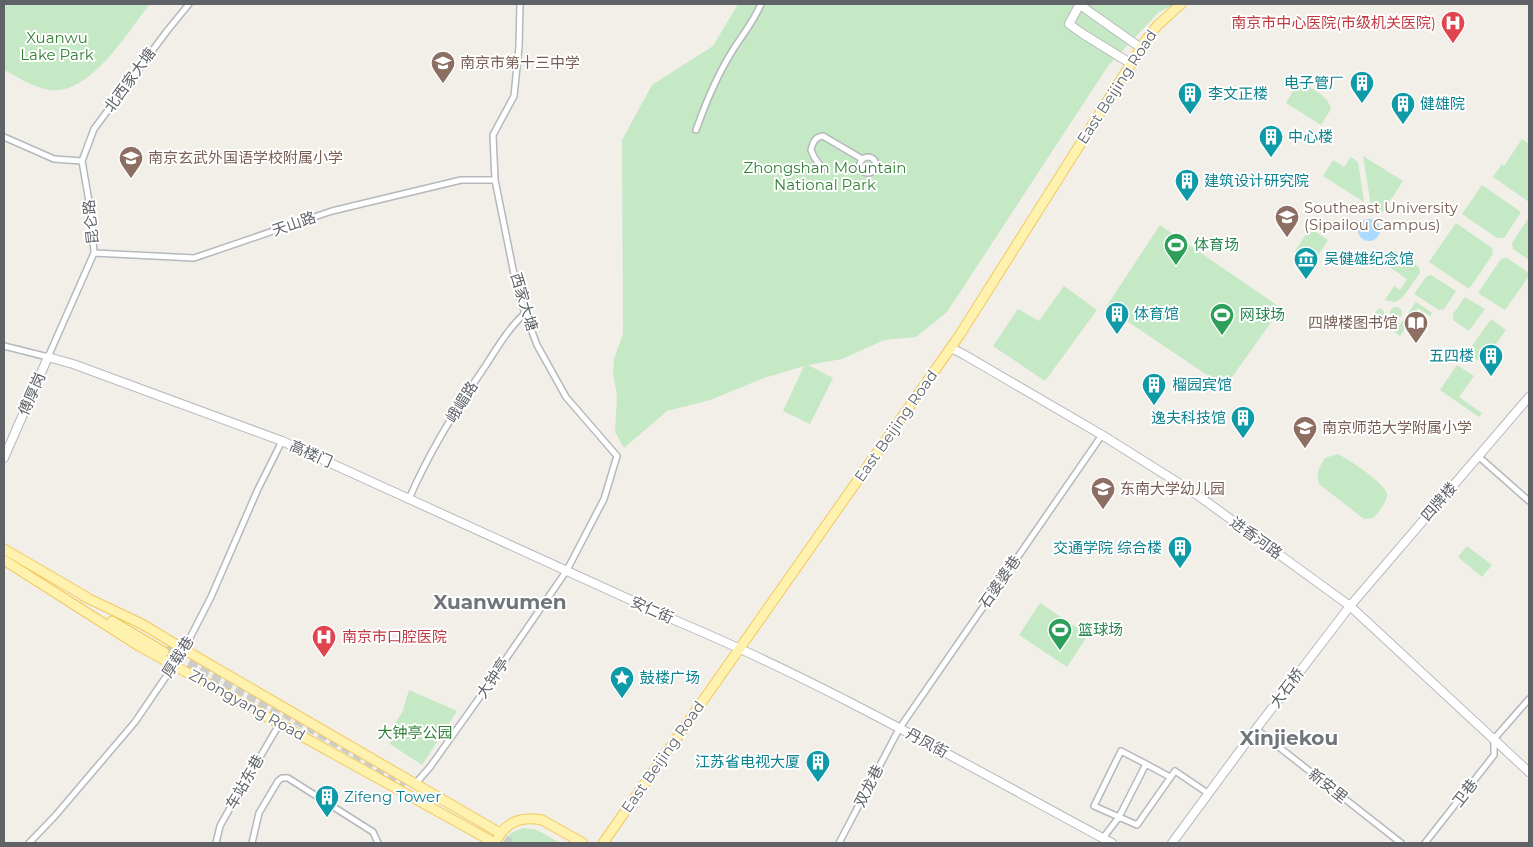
<svg xmlns="http://www.w3.org/2000/svg" width="1533" height="847" font-family="Montserrat,'Noto Sans SC',sans-serif">
<rect width="100%" height="100%" fill="#f1efe8"/>
<!-- green -->
<path fill="#c5e8c5" d="M4 4H150C127 32 91 95 50 90 34 88 18 77 4 70Z
M738 4H1175L1159 12 1108 66 947 312 916 337 884 340 842 359 808 365 833 378 810 424 783 411 804 366 764 378 710 400 667 411 624 448 615 432 617 396 613 372 614 359 623 334 622 140 652 85 713 46Z
M1299 81C1310 88 1328 95 1331 109L1321 125 1286 103Z
M1522 139 1529 144V202L1493 177 1502 164 1504 166Z
M1363 156 1403 181 1382 213 1371 206Z
M1351 157 1358 162 1364 202 1323 176 1333 160 1344 167Z
M1482 185 1521 212 1504 238H1497L1462 214Z
M1529 217V260L1513 249 1512 243Z
M1456 223 1492 248 1493 254 1469 289 1429 262Z
M1160 225 1281 308 1225 387 1106 307Z
M1310 228 1328 240 1313 263 1295 251Z
M1392 249 1419 267 1420 273 1402 298 1395 302 1385 300 1394 286 1400 290 1407 279 1381 261Z
M1507 258 1529 273V276L1505 310 1478 293 1501 259Z
M1431 275 1456 291 1444 309 1439 310 1414 294 1426 277Z
M1064 286 1097 310 1045 381 993 346 1018 309 1039 321Z
M1465 297 1485 309 1469 331 1453 320V314Z
M1416 302 1432 313 1430 316 1418 308 1400 336 1395 332Z
M1390 313a6 6 0 1 1 12 0a6 6 0 1 1-12 0Z
M1379 308 1384 311C1386 319 1385 324 1379 329L1374 325 1376 323 1371 319Z
M1491 319 1506 330 1482 363 1467 353Z
M1457 365 1474 376 1459 397 1482 413 1479 417 1440 390Z
M1338 454C1348 459 1385 483 1387 494 1388 501 1378 512 1374 518L1364 519 1319 484C1316 473 1319 467 1325 458Z
M1467 546 1492 565 1482 577 1458 557Z
M1040 603 1088 635 1067 667 1019 635Z
M409 690 457 711 422 765 390 744 393 726 402 713Z
M523 828 537 830 560 843H501L511 833Z"/>
<!-- water -->
<path fill="#aadaff" d="M1358 230a11 11 0 1 1 22 0a11 11 0 1 1-22 0Z"/>
<g fill="none" stroke-linecap="round" stroke-linejoin="round">
<!-- primary-tunnel -->
<path stroke="#ccccc8" stroke-width="9" stroke-dasharray="9 4.5" stroke-linecap="butt" d="M167 646 406 783
M164 652 281 718
M493 833 510 843"/>
<defs>
<path id="street" d="M696 130C706 102 717 75 733 50 743 34 754 21 761 4
M4 137 54 159 82 161
M860 165a8 8 0 1 1 16 0a8 8 0 1 1-16 0Z
M822 168 814 157 811 150C813 142 815 137 823 136L862 159
M94 253 194 258 332 211 461 180H495
M4 346 48 357 94 253 91 213 82 161 94 129 167 31 189 4
M1478 456 1529 501
M409 499C429 452 457 407 486 365 498 346 509 328 525 313
M1256 729 1401 843
M1146 764 1121 751 1094 806 1119 817 1146 764 1170 777
M416 783 430 767 477 701 567 570 604 499 617 456 566 397 537 345 518 294 495 180 493 135 514 96 519 47 520 4
M1103 838 1119 817 1137 825 1175 771 1209 794
M29 843 55 816 135 722 165 678 176 665 211 597 258 489 282 441
M216 843 220 826 229 810 280 723
M252 843 259 813 278 781 282 778H288L373 832 378 843
M839 843 899 729 1102 435
M1425 843 1494 755V739L1529 699"/>
<path id="secondary" d="M1080 4 1069 24 1083 34 1130 63
M1080 5 1141 48
M951 348 963 354 1102 435 1196 494 1350 606 1529 772
M4 458 48 357 73 364 282 441 679 622C829 685 970 767 1112 843
M1172 843 1256 729 1350 606 1529 397"/>
<path id="primary" d="M4 549 88 598
M4 560 139 646 495 843
M83 596 142 624 185 650 500 833
M112 621 164 652
M498 838C507 821 523 816 542 820L583 843
M603 843 959 336 1146 40 1157 26 1181 4"/>
</defs>
<!-- street casing -->
<use href="#street" stroke="#b5b8bc" stroke-width="8"/>
<!-- secondary casing -->
<use href="#secondary" stroke="#b6babf" stroke-width="10"/>
<!-- primary casing -->
<use href="#primary" stroke="#f2c960" stroke-width="11"/>
<!-- street -->
<use href="#street" stroke="#fff" stroke-width="5"/>
<!-- secondary -->
<use href="#secondary" stroke="#fff" stroke-width="8"/>
<!-- primary -->
<use href="#primary" stroke="#fff2af" stroke-width="9"/>
</g>
<!-- icons -->
<defs>
<symbol id="hospital-pin" viewBox="-11 -11 22 30"><path d="M0 17L-7.5 6A9.5 9.5 0 1 1 7.5 6Z" fill="#e0444e" stroke="#fff"/><path d="M-5-5h3v3.5h4V-5h3V5h-3V1.5h-4V5h-3Z" fill="#fff"/></symbol>
<symbol id="school-pin" viewBox="-11 -11 22 30"><path d="M0 17L-7.5 6A9.5 9.5 0 1 1 7.5 6Z" fill="#8d6e63" stroke="#fff"/><path d="M0-5L7-2L0 1L-7-2ZM-4 1L0 2.5L4 1V4Q0 6-4 4Z" fill="#fff"/></symbol>
<symbol id="building-pin" viewBox="-11 -11 22 30"><path d="M0 17L-7.5 6A9.5 9.5 0 1 1 7.5 6Z" fill="#0f9aa8" stroke="#fff"/><path d="M-4-6H4V6H1V3H-1V6H-4ZM-2.5-4.3h1.7v1.8h-1.7ZM.8-4.3h1.7v1.8H.8ZM-2.5-1h1.7V.8h-1.7ZM.8-1h1.7V.8H.8Z" fill="#fff"/></symbol>
<symbol id="university-pin" viewBox="-11 -11 22 30"><path d="M0 17L-7.5 6A9.5 9.5 0 1 1 7.5 6Z" fill="#8d6e63" stroke="#fff"/><path d="M0-5L7-2L0 1L-7-2ZM-4 1L0 2.5L4 1V4Q0 6-4 4Z" fill="#fff"/></symbol>
<symbol id="stadium-pin" viewBox="-11 -11 22 30"><path d="M0 17L-7.5 6A9.5 9.5 0 1 1 7.5 6Z" fill="#2e9e5b" stroke="#fff"/><path d="M0-5a6.5 5 0 1 0 0 10a6.5 5 0 1 0 0-10ZM-3.5-1.8h7v3.6h-7Z" fill="#fff"/></symbol>
<symbol id="museum-pin" viewBox="-11 -11 22 30"><path d="M0 17L-7.5 6A9.5 9.5 0 1 1 7.5 6Z" fill="#0f9aa8" stroke="#fff"/><path d="M0-6L6-3V-2H-6V-3ZM-5-1h2V3h-2ZM-1-1h2V3h-2ZM3-1h2V3H3ZM-6 4H6V6H-6Z" fill="#fff"/></symbol>
<symbol id="library-pin" viewBox="-11 -11 22 30"><path d="M0 17L-7.5 6A9.5 9.5 0 1 1 7.5 6Z" fill="#8d6e63" stroke="#fff"/><path d="M-6-4Q-3-5.5-.7-3.5V5Q-3 3-6 4ZM6-4Q3-5.5 .7-3.5V5Q3 3 6 4Z" fill="#fff"/></symbol>
<symbol id="sight-pin" viewBox="-11 -11 22 30"><path d="M0 17L-7.5 6A9.5 9.5 0 1 1 7.5 6Z" fill="#0f9aa8" stroke="#fff"/><path d="M0-6L1.8-2.2L6-1.7L2.9 1.2L3.7 5.4L0 3.3L-3.7 5.4L-2.9 1.2L-6-1.7L-1.8-2.2Z" fill="#fff"/></symbol>
</defs>
<g fill-rule="evenodd">
<use href="#hospital-pin" x="1439" y="9" width="28" height="38"/>
<use href="#school-pin" x="429" y="49" width="28" height="38"/>
<use href="#building-pin" x="1348" y="69" width="28" height="38"/>
<use href="#building-pin" x="1176" y="80" width="28" height="38"/>
<use href="#building-pin" x="1389" y="90" width="28" height="38"/>
<use href="#building-pin" x="1257" y="123" width="28" height="38"/>
<use href="#school-pin" x="117" y="144" width="28" height="38"/>
<use href="#building-pin" x="1173" y="167" width="28" height="38"/>
<use href="#university-pin" x="1273" y="203" width="28" height="38"/>
<use href="#stadium-pin" x="1162" y="231" width="28" height="38"/>
<use href="#museum-pin" x="1292" y="245" width="28" height="38"/>
<use href="#building-pin" x="1103" y="300" width="28" height="38"/>
<use href="#stadium-pin" x="1208" y="301" width="28" height="38"/>
<use href="#library-pin" x="1402" y="309" width="28" height="38"/>
<use href="#building-pin" x="1477" y="342" width="28" height="38"/>
<use href="#building-pin" x="1140" y="371" width="28" height="38"/>
<use href="#building-pin" x="1229" y="404" width="28" height="38"/>
<use href="#school-pin" x="1291" y="414" width="28" height="38"/>
<use href="#school-pin" x="1089" y="475" width="28" height="38"/>
<use href="#building-pin" x="1166" y="534" width="28" height="38"/>
<use href="#stadium-pin" x="1046" y="616" width="28" height="38"/>
<use href="#hospital-pin" x="310" y="623" width="28" height="38"/>
<use href="#sight-pin" x="608" y="664" width="28" height="38"/>
<use href="#building-pin" x="804" y="748" width="28" height="38"/>
<use href="#building-pin" x="313" y="783" width="28" height="38"/>
</g>
<g text-anchor="middle" stroke-width="4" stroke-linejoin="round" paint-order="stroke">
<!-- health labels -->
<g font-size="15" fill="#be3a42" stroke="#fff" text-anchor="end">
<text x="1436" y="28">南京市中心医院(市级机关医院)</text>
<text x="342" y="642" text-anchor="start">南京市口腔医院</text>
</g>
<!-- park labels -->
<g font-size="15" fill="#348238" stroke="#fff">
<text x="57" y="43">Xuanwu<tspan x="57" dy="17">Lake Park</tspan></text>
<text x="825" y="173">Zhongshan Mountain<tspan x="825" dy="17">National Park</tspan></text>
<text x="415" y="738">大钟亭公园</text>
</g>
<!-- education labels -->
<g font-size="15" fill="#785e54" stroke="#fff" text-anchor="start">
<text x="460" y="68">南京市第十三中学</text>
<text x="148" y="163">南京玄武外国语学校附属小学</text>
<text x="1304" y="213">Southeast University<tspan x="1304" dy="17">(Sipailou Campus)</tspan></text>
<text x="1398" y="328" text-anchor="end">四牌楼图书馆</text>
<text x="1322" y="433">南京师范大学附属小学</text>
<text x="1120" y="494">东南大学幼儿园</text>
</g>
<!-- street labels -->
<g font-size="15" fill="#5f6368" stroke="#fff">
<text transform="translate(130 80) rotate(-54)" y="5">北西家大塘</text>
<text transform="translate(1117 87) rotate(-57)" y="5">East Beijing Road</text>
<text transform="translate(91 222) rotate(-96)" y="5">昆仑路</text>
<text transform="translate(294 224) rotate(-19)" y="5">天山路</text>
<text transform="translate(524 302) rotate(73)" y="5">西家大塘</text>
<text transform="translate(32 394) rotate(-66)" y="5">傅厚岗</text>
<text transform="translate(462 402) rotate(-58)" y="5">峨嵋路</text>
<text transform="translate(896 426) rotate(-55)" y="5">East Beijing Road</text>
<text transform="translate(311 454) rotate(24)" y="5">高楼门</text>
<text transform="translate(1439 502) rotate(-49)" y="5">四牌楼</text>
<text transform="translate(1256 538) rotate(36)" y="5">进香河路</text>
<text transform="translate(1000 582) rotate(-55)" y="5">石婆婆巷</text>
<text transform="translate(652 610) rotate(24)" y="5">安仁街</text>
<text transform="translate(178 657) rotate(-58)" y="5">厚载巷</text>
<text transform="translate(493 678) rotate(-56)" y="5">大钟亭</text>
<text transform="translate(1287 688) rotate(-53)" y="5">大石桥</text>
<text transform="translate(247 705) rotate(29)" y="5">Zhongyang Road</text>
<text transform="translate(927 743) rotate(28)" y="5">丹凤街</text>
<text transform="translate(663 757) rotate(-55)" y="5">East Beijing Road</text>
<text transform="translate(245 782) rotate(-60)" y="5">车站东巷</text>
<text transform="translate(869 786) rotate(-63)" y="5">双龙巷</text>
<text transform="translate(1328 786) rotate(38)" y="5">新安里</text>
<text transform="translate(1465 793) rotate(-52)" y="5">卫巷</text>
</g>
<!-- culture labels -->
<g font-size="15" fill="#0d838f" stroke="#fff" text-anchor="start">
<text x="1344" y="88" text-anchor="end">电子管厂</text>
<text x="1208" y="99">李文正楼</text>
<text x="1420" y="109">健雄院</text>
<text x="1288" y="142">中心楼</text>
<text x="1204" y="186">建筑设计研究院</text>
<text x="1324" y="264">吴健雄纪念馆</text>
<text x="1134" y="319">体育馆</text>
<text x="1474" y="361" text-anchor="end">五四楼</text>
<text x="1172" y="390">榴园宾馆</text>
<text x="1226" y="423" text-anchor="end">逸夫科技馆</text>
<text x="1162" y="553" text-anchor="end">交通学院 综合楼</text>
<text x="640" y="683">鼓楼广场</text>
<text x="800" y="767" text-anchor="end">江苏省电视大厦</text>
<text x="344" y="802">Zifeng Tower</text>
</g>
<!-- leisure labels -->
<g font-size="15" fill="#27864d" stroke="#fff" text-anchor="start">
<text x="1194" y="250">体育场</text>
<text x="1240" y="320">网球场</text>
<text x="1078" y="635">篮球场</text>
</g>
<!-- district labels -->
<g font-size="20" font-weight="bold" fill="#70757a" stroke="#fff">
<text x="500" y="609">Xuanwumen</text>
<text x="1289" y="745">Xinjiekou</text>
</g>
</g>
<!-- border -->
<rect width="1533" height="847" fill="none" stroke="#5f6368" stroke-width="10"/>
</svg>
